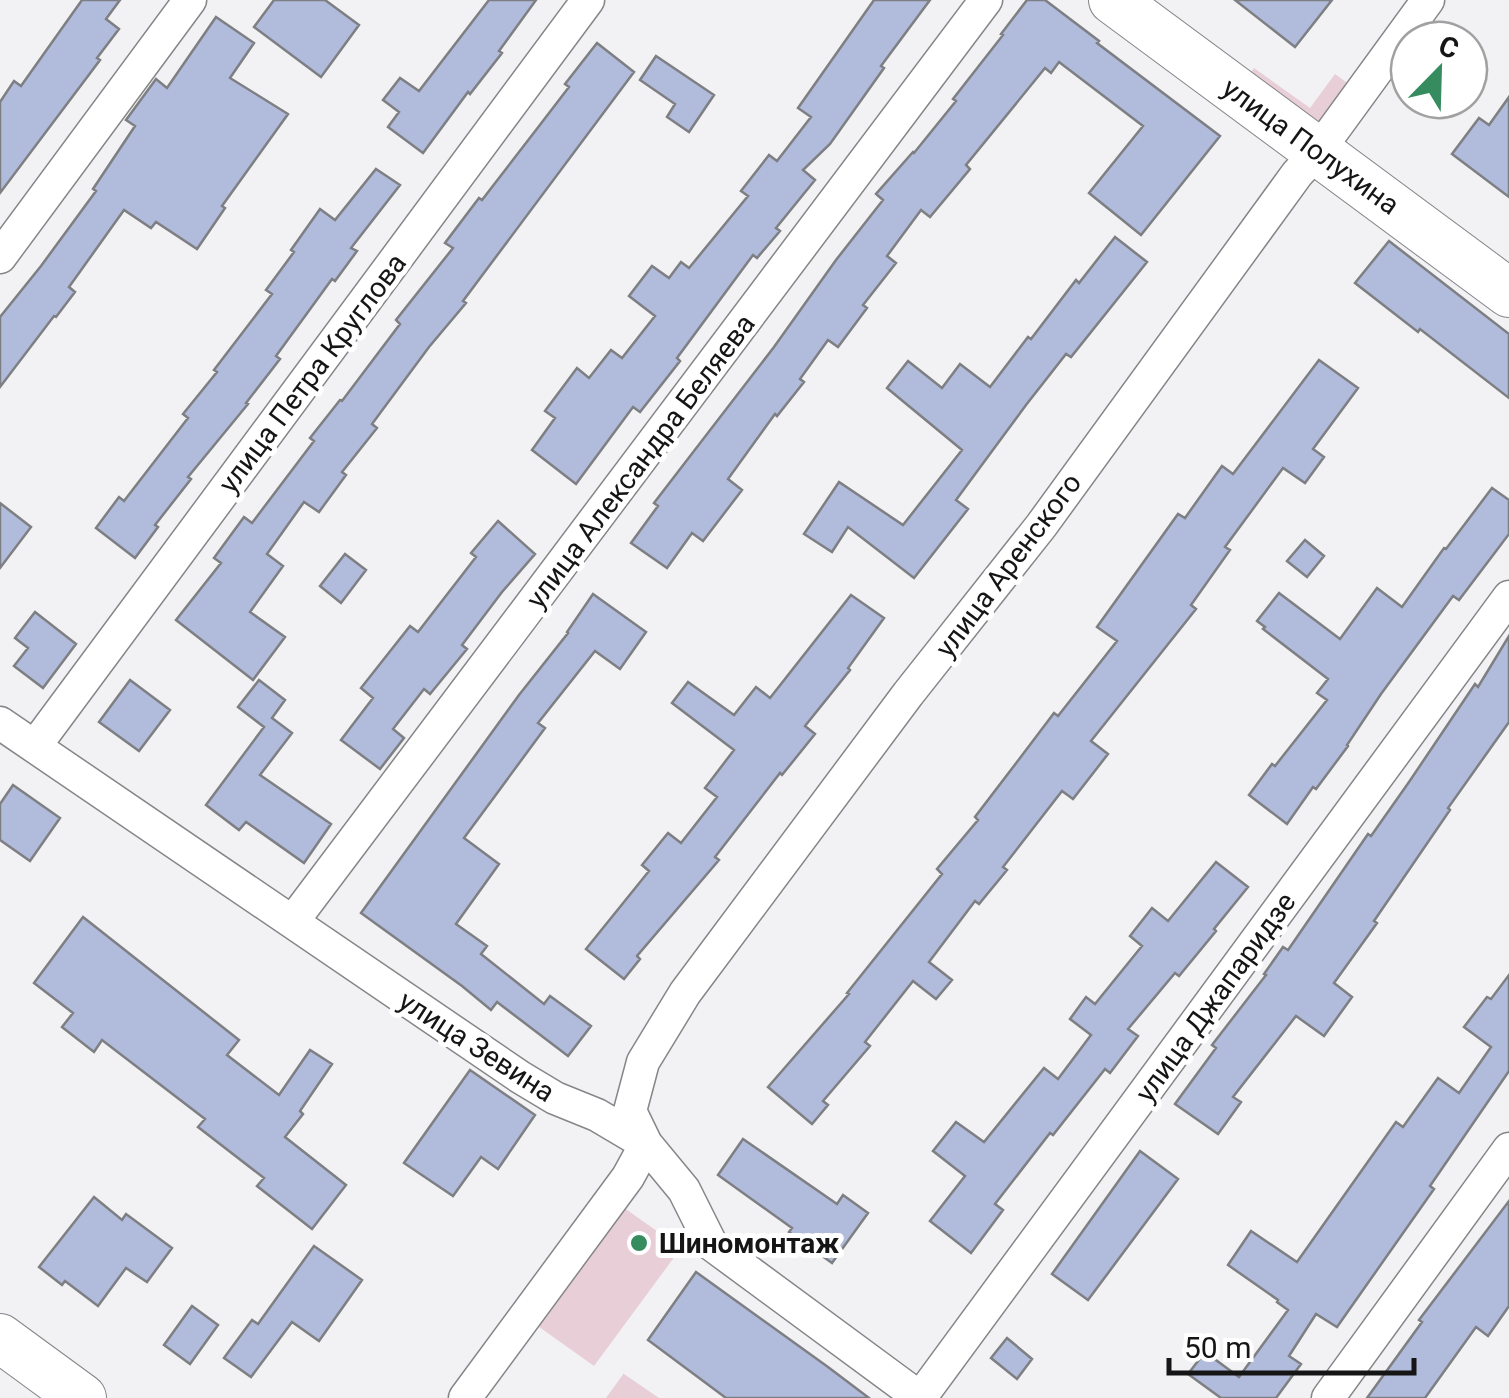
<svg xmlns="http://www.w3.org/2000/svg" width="1509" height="1398" font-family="Roboto,sans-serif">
<rect width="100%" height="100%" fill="#f2f1f4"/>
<!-- green -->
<path fill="#e8cfd7" d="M1254 68 1310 108 1335 74 1350 85 1319 128 1248 77Z
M620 1205 681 1248 594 1366 535 1324Z
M624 1373V1374L659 1398H606Z"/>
<!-- building -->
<path fill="#b1bcdc" stroke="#7e7f82" stroke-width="2.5" d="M82 0H120L106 19 119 29 97 58 100 60 0 193V102L14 81 21 86Z
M274 0H325L359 25 321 77 254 27Z
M489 0H536L499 51 502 53 470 94 468 92 423 153 388 127 399 112 383 100 400 78 419 91Z
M874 0H930L881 66 884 68 830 144 803 170 815 180 776 228 780 231 757 258 753 255 677 358 680 361 640 412 633 407 576 484 532 450 555 418 545 411 577 368 589 378 611 350 622 358 655 316 629 296 652 266 669 278 681 262 689 268 748 196 741 191 769 155 777 161 811 117 798 108Z
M1027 0H1045L1099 41 1097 43 1220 136 1141 235 1089 193 1143 126 1059 62 1051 73 1045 68 966 165 970 169 930 217 921 210 887 256 896 263 863 305 867 308 838 347 828 340 800 379 804 382 777 416 775 414 728 479 742 490 703 541 692 533 667 568 631 543 658 506 654 503 774 347 836 260 883 200 876 194 913 152 914 153 956 101 953 99 1003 35 1001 34Z
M1235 0H1332L1295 47Z
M216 17 254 43 230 78 288 114 222 206 225 208 197 249 156 222 151 228 124 210 69 287 75 292 56 317 54 316 0 387V317L41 266 96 191 93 189 135 126 126 120 156 79 167 88Z
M597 43 634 72 463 301 466 303 429 347 372 424 377 428 342 472 346 475 319 512 304 502 267 554 283 566 250 612 285 637 253 680 176 620 221 563 214 558 244 517 252 523 314 441 310 438 340 400 342 401 400 324 396 320 453 248 445 243 479 198 482 200 536 130 569 87 565 84Z
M656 56 714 95 689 132 667 117 675 104 640 80Z
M1509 97V197L1452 154 1479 118 1489 125Z
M376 169 400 185 351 248 357 251 335 281 332 279 276 356 280 359 246 403 248 404 188 477 191 479 155 525 158 527 135 558 96 528 119 497 124 501 188 418 183 414 217 372 214 370 272 294 266 290 294 252 291 250 320 209 335 220Z
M1115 237 1147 262 1071 357 1066 354 1026 405 956 500 968 509 914 578 848 527 832 552 804 534 839 482 903 525 962 450 887 388 908 361 942 388 960 364 990 387 1028 337 1031 339 1076 280 1079 283Z
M1389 241 1509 334V398L1420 329 1418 332 1355 283Z
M1319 360 1358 388 1313 449 1324 457 1305 483 1283 468 1225 547 1230 550 1191 605 1196 609 1091 741 1108 754 1073 799 1062 791 1003 867 1007 870 979 904 975 901 929 962 952 980 936 999 913 981 865 1042 870 1046 823 1101 828 1105 812 1124 768 1087 849 994 847 993 942 874 937 869 978 820 975 817 1020 758 1054 713 1058 716 1117 641 1097 627 1178 514 1185 518 1222 466 1233 474Z
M1492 488 1509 500V534L1459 600 1453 596 1381 694 1347 745 1348 746 1316 789 1313 787 1287 824 1249 795 1272 764 1275 766 1327 700 1317 693 1328 679 1263 629 1265 627 1257 621 1279 593 1340 639 1377 588 1402 607 1444 548 1446 549Z
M0 503 31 527 0 568Z
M498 521 535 554 502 592 462 645 467 649 430 694 424 689 393 729 404 738 380 769 341 740 373 698 361 688 410 626 418 632 476 557 471 553Z
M1305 540 1324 556 1307 577 1287 561Z
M345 554 366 570 341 603 320 586Z
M593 594 646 632 620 669 595 651 538 723 545 728 464 838 499 864 456 924 487 946 481 954 544 1004 550 996 591 1026 568 1056 497 1002 491 1010 462 986 361 913 519 695 568 633 567 632Z
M851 595 884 618 848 668 850 670 805 726 815 734 782 775 780 773 715 857 719 860 637 956 640 959 624 979 586 949 649 871 642 865 668 833 681 843 717 797 705 788 734 750 672 703 688 682 734 715 756 687 770 698Z
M35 612 76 644 43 688 14 666 28 648 15 638Z
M1509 636V722L1448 808 1450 810 1374 921 1377 923 1334 983 1352 997 1324 1036 1296 1016 1233 1097 1241 1102 1218 1134 1175 1104 1216 1048 1212 1045 1266 975 1264 974 1283 947 1288 950 1368 834 1371 836 1409 782 1475 684 1478 687Z
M130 680 170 710 139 751 99 722Z
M259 680 285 700 272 718 292 733 260 775 331 824 304 863 246 822 239 830 206 805 264 727 238 707Z
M13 785 60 818 30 861 0 840V804Z
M1216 862 1248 887 1214 929 1216 931 1179 976 1175 973 1128 1029 1138 1036 1110 1073 1105 1069 1053 1135 1050 1133 995 1204 1003 1210 971 1253 930 1221 965 1176 933 1151 956 1122 984 1142 1044 1068 1058 1079 1091 1035 1070 1019 1086 997 1095 1004 1142 946 1130 936 1152 908 1168 921Z
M83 917 239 1040 227 1055 279 1095 310 1050 332 1064 300 1111 303 1114 285 1137 346 1185 312 1229 257 1186 264 1178 198 1127 205 1119 102 1040 94 1052 62 1027 73 1013 34 983Z
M1509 975V1071L1430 1186 1434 1189 1337 1327 1316 1314 1289 1356 1301 1364 1276 1398H1221L1188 1374 1205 1352 1239 1377 1288 1310 1277 1302 1278 1300 1228 1265 1251 1231 1297 1262 1396 1122 1403 1127 1438 1078 1459 1093 1491 1047 1464 1027 1487 997 1491 999Z
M470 1070 535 1115 498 1169 481 1157 453 1196 404 1163Z
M743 1139 837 1204 843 1195 868 1213 832 1263 789 1232 792 1228 718 1175Z
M1140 1151 1178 1179 1088 1300 1052 1274Z
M94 1197 122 1220 126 1214 172 1248 147 1282 126 1268 98 1306 65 1281 62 1285 39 1267Z
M1509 1201V1306L1488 1336 1476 1327 1425 1398H1367L1422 1322 1419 1320Z
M314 1246 362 1280 319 1341 292 1322 251 1377 224 1358 252 1320 258 1324Z
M696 1272 828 1367 869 1398H726L648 1340Z
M192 1306 218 1325 190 1364 164 1345Z
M1007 1338 1032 1359 1017 1379 991 1358Z"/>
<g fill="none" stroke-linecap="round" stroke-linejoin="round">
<defs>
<path id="minor" d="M0 257 190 0
M0 723 520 1077 555 1098 597 1115 646 1144 684 1190 711 1244 920 1398
M35 746 588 0
M293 921 986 0
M465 1398 628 1177 646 1144 630 1111 643 1062 685 993 908 694 1041 526 1297 174 1318 151 1428 0
M920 1398 1509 597
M1328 1398 1509 1149"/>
<path id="secondary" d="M1113 0 1509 293
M0 1338 82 1398"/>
</defs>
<!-- minor casing -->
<use href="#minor" stroke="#868588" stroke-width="35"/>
<!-- secondary casing -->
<use href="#secondary" stroke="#868588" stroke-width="50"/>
<!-- minor -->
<use href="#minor" stroke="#fff" stroke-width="32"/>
<!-- secondary -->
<use href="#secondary" stroke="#fff" stroke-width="48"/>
</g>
<!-- markers -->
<circle fill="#368c5f" stroke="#fff" stroke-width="4" cx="639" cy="1243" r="10"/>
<g text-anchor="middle" stroke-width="10" stroke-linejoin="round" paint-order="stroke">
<!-- street labels -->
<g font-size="28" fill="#151516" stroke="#fff">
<text transform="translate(1311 146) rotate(36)" y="10">улица Полухина</text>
<text transform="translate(312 373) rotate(-53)" y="10">улица Петра Круглова</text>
<text transform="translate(640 461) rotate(-53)" y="10">улица Александра Беляева</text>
<text transform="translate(1008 565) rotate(-53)" y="10">улица Аренского</text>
<text transform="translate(1215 997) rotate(-54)" y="10">улица Джапаридзе</text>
<text transform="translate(477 1046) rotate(33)" y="10">улица Зевина</text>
</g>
<!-- poi labels -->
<g font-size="28" font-weight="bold" fill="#151516" stroke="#fff" text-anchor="start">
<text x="659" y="1253">Шиномонтаж</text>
</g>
</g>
<!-- north arrow -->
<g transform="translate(1439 70) rotate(23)"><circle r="48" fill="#ffffff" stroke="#a1a1a2" stroke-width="2.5"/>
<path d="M0-8L18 38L0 25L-18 38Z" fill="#368c5f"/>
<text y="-15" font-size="28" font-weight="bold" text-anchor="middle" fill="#151516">С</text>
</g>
<!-- scale -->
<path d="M1169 1358v15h245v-15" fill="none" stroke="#151516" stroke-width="5"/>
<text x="1184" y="1358" font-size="30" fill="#151516" stroke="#ffffff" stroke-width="8" paint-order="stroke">50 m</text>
</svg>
